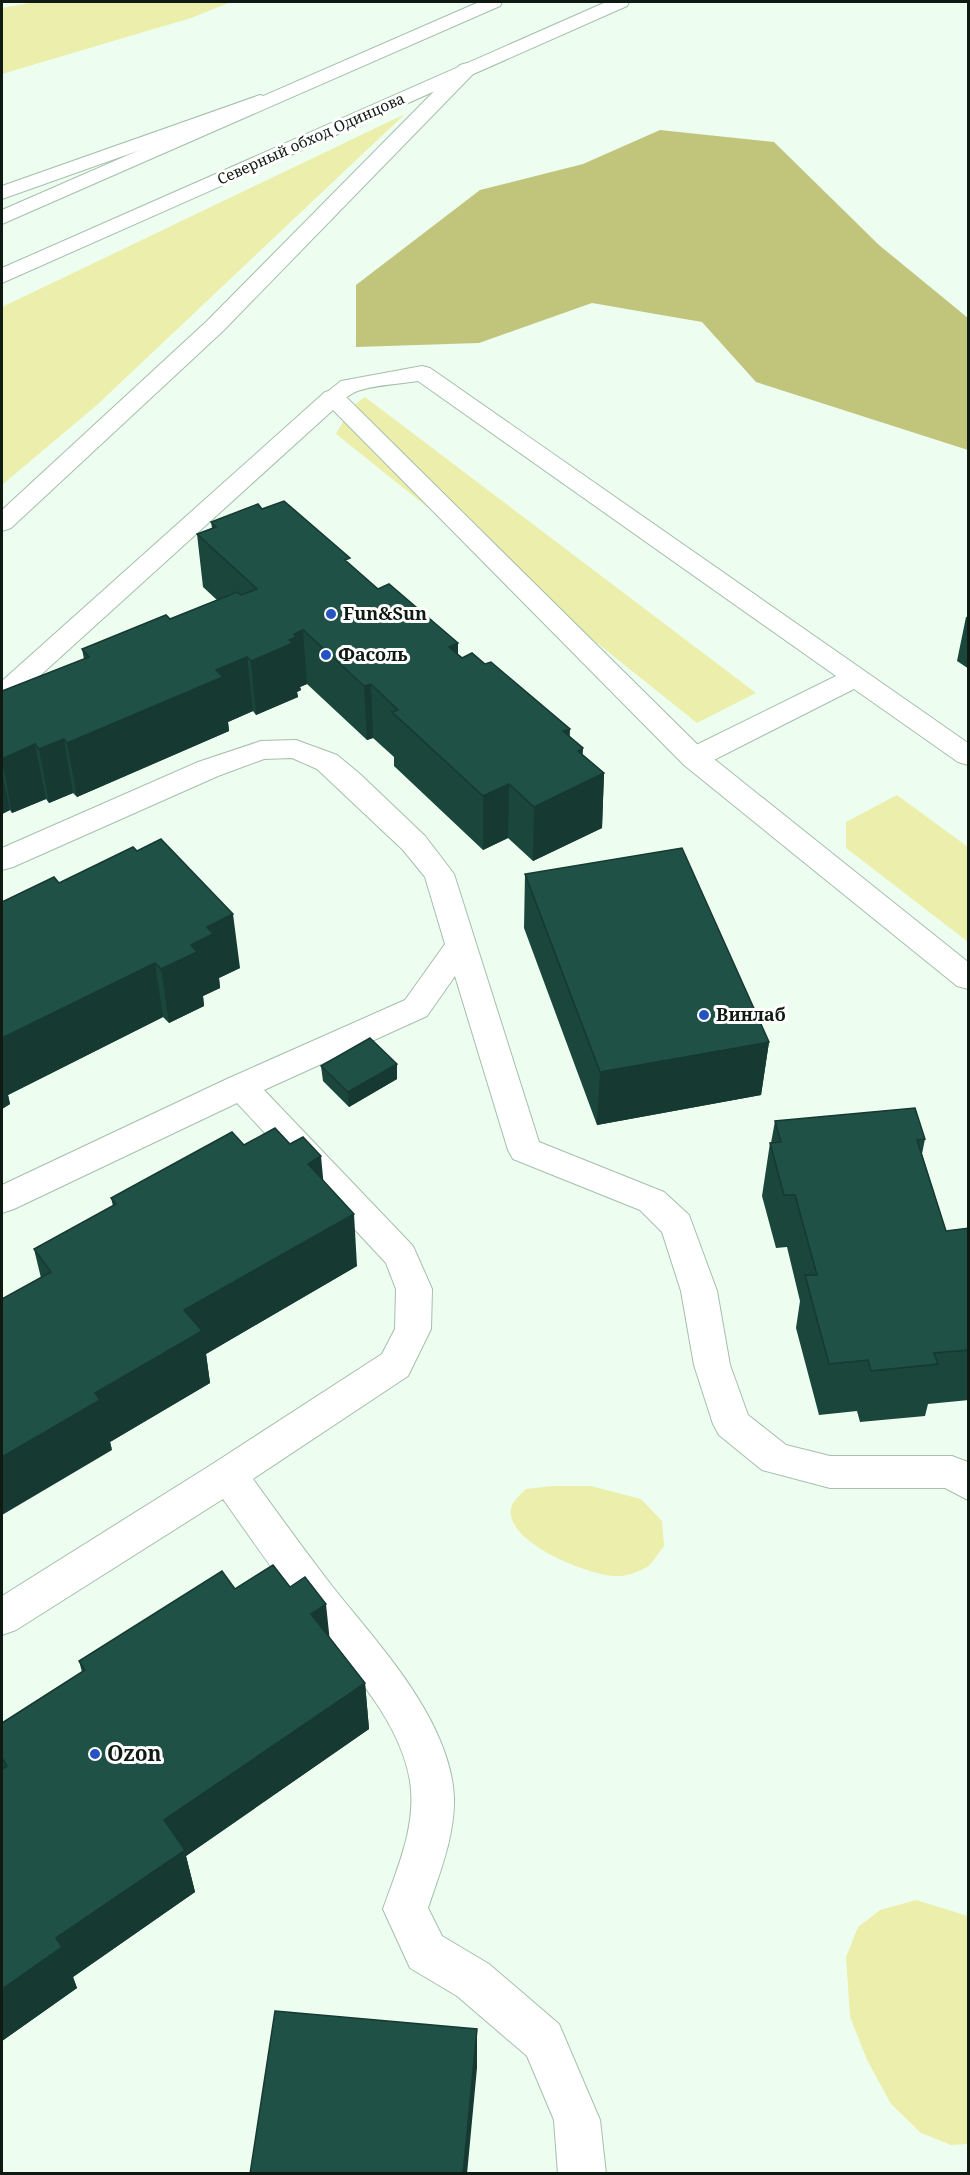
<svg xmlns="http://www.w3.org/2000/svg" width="970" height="2175" font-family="'Noto Serif',serif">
<rect width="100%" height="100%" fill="#edfef1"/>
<!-- green -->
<path fill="#ecefab" d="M35 2H231L191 18 2 74V8Z
M405 114 97 405 2 485V307Z
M365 397 756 693 697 723 336 434 350 408Z
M897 795 968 847V942L846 848V822Z
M552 1486H591L641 1499 662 1521 664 1546C659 1552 653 1563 647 1567 641 1571 627 1576 620 1576 594 1579 494 1539 513 1503 516 1498 522 1493 526 1489Z
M916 1900 968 1916V2144L951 2145 921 2133 891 2104 867 2060 850 2017 846 1957 858 1927 880 1910Z"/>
<!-- forest -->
<path fill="#c1c57c" d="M660 130 774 142 879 245 968 318V450L756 382 702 322 592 303 479 343 356 347V285L480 190 583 164Z"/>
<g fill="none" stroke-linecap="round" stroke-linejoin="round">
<defs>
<path id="service" d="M422 366 430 368 968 743V765L958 762 854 689 704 765 694 767 684 765 680 758 684 751 836 676 418 381C400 384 371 385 355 392 343 398 339 406 325 402L321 397 341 381Z
M296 740 337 755 360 774 425 836 454 874 539 1142 664 1192 689 1215 717 1291 730 1365 748 1415 786 1445 830 1456H952L968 1462V1500L945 1488H830L762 1470 719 1435 713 1424 694 1365 681 1291 662 1232 640 1210 513 1159 508 1150 455 976 427 1016 264 1090 413 1246 432 1289 431 1329 408 1376 253 1479C279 1515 305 1551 332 1586 378 1644 450 1719 454 1797 455 1835 440 1872 428 1908L442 1936 489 1964 559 2024 600 2120 606 2174H558L554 2120 527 2056 457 1996 410 1968 383 1909C397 1869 417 1825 410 1781 399 1715 342 1661 303 1609 275 1573 249 1536 223 1499L16 1630 2 1635V1596L214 1463 382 1354 395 1329 396 1289 386 1263 237 1103 14 1209 2 1213V1185L229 1078 405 1000 445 944 425 877 403 850 317 769 292 758 264 759 218 776 13 867 2 870V848L198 762 261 741Z"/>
<path id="minor" d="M333 390 341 392 704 751 968 962V989L957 986 684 765 333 410 12 701 2 704V681L325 392Z"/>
<path id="secondary" d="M467 63 474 65 477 69 474 73 223 331 11 528 2 531V510L207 321 460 65Z
M260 95 267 97 270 101 267 105 2 199V186Z"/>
<path id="trunk" d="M479 2H502L500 6 2 224V210Z
M606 2H629L627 6 2 283V268Z"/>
</defs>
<!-- service casing -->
<use href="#service" stroke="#a4bfac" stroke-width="2"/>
<!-- minor casing -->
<use href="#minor" stroke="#a4bfac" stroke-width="2"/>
<!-- secondary casing -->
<use href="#secondary" stroke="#a4bfac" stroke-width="2"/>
<!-- trunk casing -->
<use href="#trunk" stroke="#a4bfac" stroke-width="2"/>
<!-- service -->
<use href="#service" fill="#fff" fill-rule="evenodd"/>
<!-- minor -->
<use href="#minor" fill="#fff" fill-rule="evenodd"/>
<!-- secondary -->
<use href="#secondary" fill="#fff" fill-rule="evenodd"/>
<!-- trunk -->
<use href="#trunk" fill="#fff" fill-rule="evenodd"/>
</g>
<!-- wall -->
<path fill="#1b463c" d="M262 509 350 565 378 589 458 643V654L569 737 583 748 582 754 604 773 602 828 533 861 508 838 483 850 394 766V757L373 738 367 740 307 684 300 687 301 690 297 692 298 697 256 715 253 711 228 722 229 731 77 797 73 793 49 803 46 799 12 813 10 810 2 814V691L84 659 82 649 170 619 217 600 203 587 197 534 212 528 211 522Z
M969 616V669L957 661 966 617Z
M525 874 769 1042 761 1095 597 1125 524 928Z
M59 883 240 968 219 978 220 988 203 996 204 1006 169 1023 163 1017 8 1095 10 1104 2 1109Z
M321 1066 397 1079 349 1107 323 1081Z
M775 1121 925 1139 922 1154 946 1231 969 1228V1400L928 1404 925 1416 860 1422 857 1411 819 1415 796 1328 800 1301 787 1247 776 1248 762 1196 770 1143H771Z
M244 1145 323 1180 357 1266 206 1354 210 1383 110 1442 112 1450 41 1278 34 1249 113 1206 111 1198Z
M235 1589 330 1638 365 1683 369 1729 186 1856 195 1892 73 1977 77 1988 2 2041V1723L82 1672 79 1661Z"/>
<!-- shaded-wall -->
<path fill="#163931" d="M303 630 307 684 300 687 301 690 297 692 298 697 256 715 251 661 289 640 294 634Z
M458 643V697L449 647Z
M247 657 253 711 228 722 229 731 77 797 67 743 216 670Z
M371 684 373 738 367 740 364 686Z
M570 729 568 783 563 731Z
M64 739 73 793 49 803 39 749Z
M35 744 46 799 12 813 2 759Z
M583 748 581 784 604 773 602 828 533 861 534 807 578 751Z
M2 772 10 810 2 814Z
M509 784 508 838 483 850V796Z
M233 914 240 968 219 978 220 988 203 996 204 1006 169 1023 161 969 191 945 207 927Z
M155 963 163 1017 8 1095 10 1104 2 1109V1038Z
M769 1042 761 1095 597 1125 600 1072Z
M397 1064V1079L349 1107 348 1092Z
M321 1156 326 1209 308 1164Z
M354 1214 357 1266 206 1354 210 1383 110 1442 112 1450 2 1515V1457L95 1393 184 1310Z
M326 1604 331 1652 311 1614Z
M365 1683 369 1729 186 1856 195 1892 73 1977 77 1988 2 2041V1989L56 1938 164 1820Z
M477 2029V2068L467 2174H463Z"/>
<!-- building -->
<path fill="#1f5146" stroke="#163931" stroke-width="1.5" d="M284 501 350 558 345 560 378 589 389 584 458 643 449 647 462 658 472 653 485 664 491 662 570 729 563 731 583 748 578 751 604 773 534 807 509 784 483 796 392 712 398 710 371 684 364 686 303 630 294 634 296 637 289 640 293 643 251 661 247 657 216 670 223 677 67 743 64 739 39 749 35 744 2 759V691L89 657 82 649 166 615 170 619 237 592 241 595 257 589 197 534 216 527 211 522 258 504 262 509Z
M161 839 233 914 207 927 213 934 191 945 197 952 161 969 155 963 2 1038V902L54 877 59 883 133 847 137 851Z
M682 848 769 1042 600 1072 525 874Z
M370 1038 397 1064 348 1092 321 1066Z
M915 1108 925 1139 917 1140 946 1231 969 1228V1350L934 1353 938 1364 871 1371 868 1360 829 1364 805 1275H817L795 1195H784L770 1143 781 1142 775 1121Z
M275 1128 290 1144 303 1137 321 1156 308 1164 354 1214 184 1310 202 1331 95 1393 100 1400 2 1457V1299L51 1272 34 1249 116 1204 111 1198 232 1132 244 1145Z
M273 1565 290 1587 305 1577 326 1604 311 1614 365 1683 164 1820 185 1850 56 1938 62 1947 2 1989V1769L7 1766 2 1758V1723L85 1670 79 1661 222 1571 235 1589Z
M275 2011 477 2029 463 2174H250Z"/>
<!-- markers -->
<g fill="#2553c1" stroke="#fff" stroke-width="2">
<circle cx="331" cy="614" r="6"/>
<circle cx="326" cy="655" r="6"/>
<circle cx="704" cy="1015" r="6"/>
<circle cx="95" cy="1754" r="6"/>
</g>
<g text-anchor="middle" stroke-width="6" stroke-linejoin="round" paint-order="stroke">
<!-- far-street labels -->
<g font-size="15" fill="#0f1a13" stroke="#fff">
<text transform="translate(311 139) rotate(-24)" y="5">Северный обход Одинцова</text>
</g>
<!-- poi labels -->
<g font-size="18" font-weight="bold" fill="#0f1a13" stroke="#fff" text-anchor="start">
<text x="343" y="620">Fun&amp;Sun</text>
<text x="338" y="661">Фасоль</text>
<text x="716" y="1021">Винлаб</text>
</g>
<!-- near-poi labels -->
<g font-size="21" font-weight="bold" fill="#0f1a13" stroke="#fff" text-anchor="start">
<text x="107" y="1761">Ozon</text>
</g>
</g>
<!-- border -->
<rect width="970" height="2175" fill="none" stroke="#0f1a13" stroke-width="6"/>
</svg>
